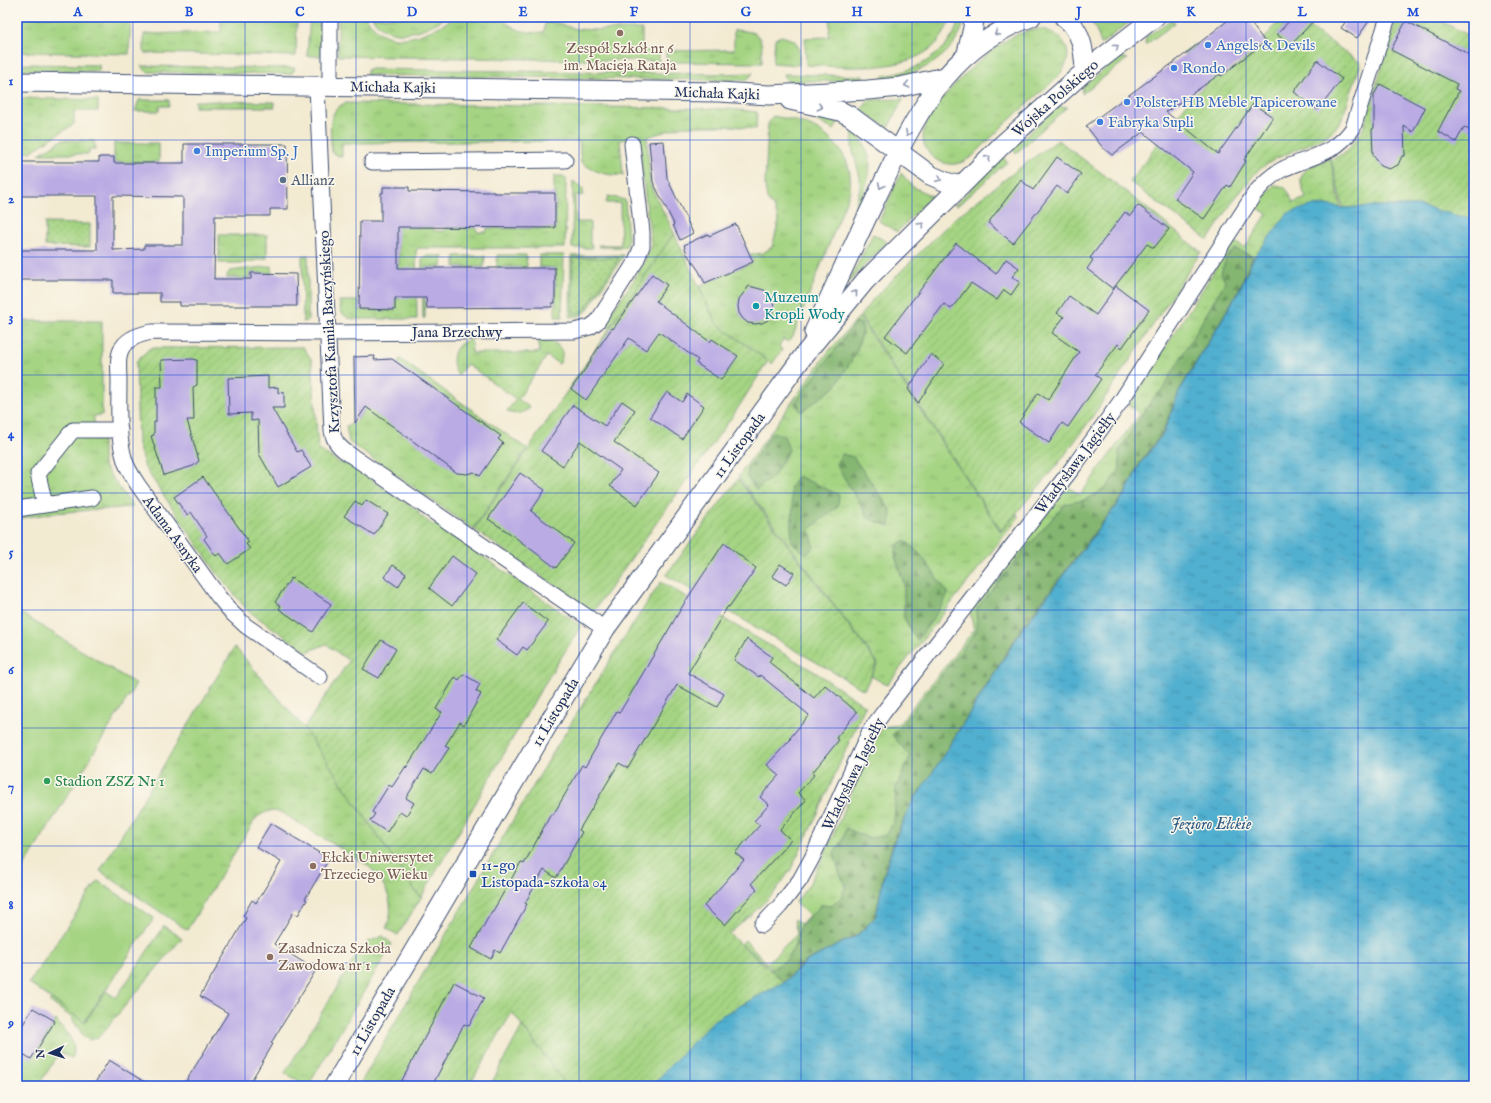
<svg xmlns="http://www.w3.org/2000/svg" width="1491" height="1103" font-family="'IM FELL English',serif">
<defs>
<pattern id="grass-tufts" width="24" height="20" patternUnits="userSpaceOnUse"><rect width="24" height="20" fill="#a5d483"/><path d="M3 7l-1-3M5 7V3M7 7l1-3M15 17l-1-3M17 17v-4M19 17l1-3" fill="none" stroke="#8db674"/></pattern>
<pattern id="forest-firs" width="22" height="20" patternUnits="userSpaceOnUse"><rect width="22" height="20" fill="#84b671"/><path d="M5 1l3.5 6h-7zM16 11l3.5 6h-7z" fill="#6b9460"/></pattern>
<pattern id="park-dots" width="8" height="8" patternUnits="userSpaceOnUse"><rect width="8" height="8" fill="#a5d483"/><path d="M2 2h.1M6 6h.1" fill="none" stroke="#8db674" stroke-width="1.8" stroke-linecap="round"/></pattern>
<pattern id="garden-furrows" width="10" height="10" patternUnits="userSpaceOnUse"><rect width="10" height="10" fill="#a5d483"/><path d="M-1 1l2-2M0 10L10 0M9 11l2-2" fill="none" stroke="#8db674"/></pattern>
<pattern id="water-ripples" width="26" height="14" patternUnits="userSpaceOnUse"><rect width="26" height="14" fill="#51afcf"/><path d="M2 4q2-2 4 0t4 0M15 11q2-2 4 0t4 0" fill="none" stroke="#428fab"/></pattern>
</defs>
<rect width="100%" height="100%" fill="#fbf7ec"/>
<filter id="ink" filterUnits="userSpaceOnUse"><feTurbulence type="fractalNoise" baseFrequency=".025" numOctaves="2"/><feDisplacementMap in="SourceGraphic" scale="8" xChannelSelector="R" yChannelSelector="G"/><feConvolveMatrix kernelMatrix="1 2 1 2 8 2 1 2 1" color-interpolation-filters="sRGB"/></filter>
<filter id="wash" filterUnits="userSpaceOnUse"><feTurbulence type="fractalNoise" baseFrequency=".012" numOctaves="4" result="noise"/><feDisplacementMap in="SourceGraphic" scale="16" xChannelSelector="R" yChannelSelector="G"/><feGaussianBlur stdDeviation="0.9" result="paint"/><feColorMatrix in="noise" values="0 0 0 0 0 0 0 0 0 0 0 0 0 0 0 0 0 1.4 0 .05"/><feComposite in="paint" operator="in"/></filter>
<g filter="url(#wash)">
<rect width="100%" height="100%" fill="#f3ead2"/>
<!-- grass -->
<path fill="url(#grass-tufts)" stroke="#608270" d="M17 17H131L129 54 17 52Z
M221 17H297L296 56 144 53V34L221 32Z
M310 17H320L321 56H307Z
M338 17H366C387 53 423 36 451 20L454 17H500C513 30 526 34 544 32L545 24C553 18 567 28 577 29 598 31 621 29 642 29V50H659V61L338 56Z
M372 17H447C424 31 390 45 372 17Z
M576 17H655L578 18Z
M670 17H720L718 18H670Z
M830 17H950C936 78 852 67 806 65L805 38 829 37Z
M959 17H965C958 57 917 76 881 81L883 76C914 73 955 51 959 17Z
M1088 17H1136L1101 44C1098 34 1095 25 1088 17Z
M1172 19 1175 23 1145 45 1146 37Z
M1040 29C1060 31 1075 49 1064 68 1057 80 1044 88 1034 98 1013 116 993 135 974 155 968 159 963 163 955 164 936 166 919 149 924 130 932 101 987 50 1014 36 1022 32 1031 30 1040 29Z
M734 30C762 32 762 35 762 63L666 62V51L734 50Z
M781 36 794 40 799 48V65L773 63 775 39Z
M1120 57 1127 59 1082 94 1083 86Z
M17 64 99 65V71L17 70Z
M141 66 295 68 293 72 290 74 147 72Z
M368 69 716 74 753 73 747 80H715L366 75Z
M783 74 863 76 862 81H787Z
M17 98 98 100V111H74V124L30 152H17Z
M903 99 888 128 861 110 869 100Z
M139 100H169V106H159V111H135Z
M195 101 274 102 275 107H195Z
M345 103 729 109 757 112 756 129 734 126H683L647 137 650 185 674 233 610 327 604 322C620 299 645 270 651 243L638 138 620 140 623 175C607 176 594 172 581 162L579 141 342 143V157L332 153C331 135 325 112 345 103Z
M1058 106 1067 107 1016 153 1012 149Z
M773 116C782 118 791 119 800 122 824 130 847 149 850 175 851 180 850 186 850 191L793 336 788 342 783 339 779 346 782 350 772 364 716 323 699 286 753 262 750 255 763 253 772 247 779 221 775 210 767 199 765 185 768 124Z
M808 116 826 119 838 123 834 130Z
M853 129C878 157 871 176 858 207L855 206 860 188V177L852 148Z
M62 140 94 141 96 149H89V154H39Z
M114 143H159V162H114Z
M1003 157 1007 162 957 206 955 205Z
M1330 158 1341 208 1326 205 1288 213 1254 257 1239 291 1179 392 1163 434 1140 464 1126 493 1023 628 933 772 910 806 895 840 884 875 877 916 858 935 807 961 796 970 786 981 741 944 745 940 767 963 797 934 794 919 801 924 809 915 795 903 808 886 823 858 874 742 882 727 898 725 974 630 970 612 1068 487 1080 495 1140 414 1129 405 1233 241 1245 248 1267 214 1255 206 1274 185C1288 186 1288 191 1293 203L1306 198C1305 194 1301 188 1301 183 1299 168 1319 163 1330 158Z
M901 173 913 187 932 196 897 232 879 221Z
M554 176H563L566 178 565 248H418L416 251 417 319H354L348 318 341 312 339 301H359V310H395V299H399V273L395 266H399V246L395 245V227H433L434 231H445V228H476L477 232H487V228L555 229 556 193 554 192Z
M573 181 583 189V195L575 196 576 222H590V245H592V248H572Z
M608 196 625 200 628 239 626 247H599L598 245H621L620 203H606Z
M873 234 887 242 848 283Z
M219 235H267V258L244 263H219Z
M308 255V319L307 321 303 322 302 256Z
M497 255H526L527 267H497Z
M539 255H564L562 317H555L556 268 539 267Z
M624 255 586 312 579 316 570 317 571 256Z
M425 256H443L442 267H425V318H423L422 259Z
M455 256H485L484 267H455Z
M272 266V273H251L250 278H227V275L230 271Z
M859 317 1001 532 1017 513 1018 518 887 685 871 676 878 663 738 477 829 351Z
M17 321H102V415L94 416V440H103V465L133 507 52 513 17 519Z
M539 339C553 339 569 348 559 364L547 356 518 399 530 408C523 413 515 416 507 411L516 399 467 364 458 375C448 362 454 341 471 340L472 353H539Z
M400 359 527 449 473 529 349 442 346 426 355 423Z
M235 647 304 728 419 896H422L398 935 386 928C398 905 384 879 366 864L282 813C270 809 266 811 256 818L187 930 100 871Z
M164 926 182 938 99 1037 90 1040 84 1037 71 1017 49 1001 51 999 85 1022 106 991 116 998Z
M383 936 392 944 308 1086 285 1073 359 951 368 942Z
M56 1020C66 1034 79 1042 72 1059L60 1052 38 1086H17V1051L32 1059Z
M522 1026 567 1086H490Z"/>
<!-- forest -->
<path fill="url(#forest-firs)" stroke="#507268" d="M1235 249 1253 256 1238 291 1179 391 1162 433 1140 463 1125 493 1022 627 933 772 910 806 894 840 883 876 876 916 857 935 806 961 795 970 785 981 593 1086 786 960 794 947 801 925 821 905 832 906 841 897 846 885 840 875 834 853 842 841 846 828 868 838 885 836 894 822 896 788 910 756 892 735 899 728 976 632 977 608 1035 538 1065 504 1085 500 1106 488 1120 469 1119 451 1152 399 1162 390 1225 282 1221 273 1227 256Z
M856 322 861 324 863 331 855 355 835 387 801 412 795 403Z
M773 432 784 436 789 450 773 477 756 490 747 477 748 468Z
M842 454 853 457 867 476 891 511 890 526 869 519 836 464Z
M798 476 839 495 838 506 810 529 814 547 806 554 792 542 791 526 793 509 790 488Z
M905 540 922 556 948 594 937 613 917 641 904 618V584L895 556 897 545Z"/>
<!-- park -->
<path fill="url(#park-dots)" stroke="#608270" d="M45 223 90 224V247L45 246Z
M573 258H619L584 311 573 314Z"/>
<!-- garden -->
<path fill="url(#garden-furrows)" stroke="#608270" d="M1283 17H1307L1313 23 1309 27 1361 63 1342 119 1334 130 1323 138 1275 159 1257 171 1233 201 1208 240 1130 182 1190 99 1206 85 1184 53 1195 44 1221 78 1266 43 1264 39Z
M1397 17H1433L1474 38V220L1420 206H1378L1343 208 1331 160 1346 152 1362 132Z
M1058 140 1125 191 1201 252 1093 416 1058 464 1001 531 860 316 874 298 955 218 1017 170Z
M674 233 716 323 768 361 734 414 593 612 474 529Z
M303 347 312 360 318 449 341 464 343 461 420 512 418 514 433 525 437 524 581 626 540 691 422 896H419L304 728 349 661 326 644 307 652 247 610 217 573 145 468 138 445 136 361 150 348Z
M738 479 877 663 864 690 666 575Z
M661 582 815 672 865 706 819 811 790 871 774 893 752 914 729 934 784 982 714 1020 665 1071 653 1086H567L512 1012 469 1086H359C420 978 483 870 547 763 584 702 621 641 661 582Z"/>
<!-- pitch -->
<path fill="#a5d483" stroke="#608270" d="M17 611 136 684 17 878Z
M98 881 154 918 84 1022 29 983Z"/>
<!-- water -->
<path fill="url(#water-ripples)" stroke="#366f96" d="M1326 205 1343 208 1378 206H1420L1474 220V1086H653L665 1071 714 1020 784 982 807 961 858 935 876 916 884 875 895 840 910 806 933 772 1023 628 1126 493 1140 464 1163 434 1179 392 1239 291 1254 257 1288 213 1311 206Z"/>
<g id="blocks">
<!-- building -->
<path fill="#baabe4" fill-rule="evenodd" d="M1232 17H1246L1265 42 1221 76 1220 74 1166 112 1218 154 1253 104 1273 117 1244 160 1246 161 1230 187 1227 185 1204 219 1175 199 1193 172 1143 132 1112 155 1103 148 1086 126 1184 55Z
M1293 17H1317L1290 46 1277 34Z
M1349 17H1372L1357 38 1341 28Z
M1406 21 1474 57V133L1464 127 1456 142 1438 131 1459 91 1455 89 1457 84 1391 50Z
M1317 60 1342 79 1318 110 1294 92Z
M1380 84 1425 108 1413 132 1404 126 1405 156H1402L1398 165 1389 169 1381 166 1373 155 1372 129 1374 128V95Z
M664 141 667 178 693 233 680 240 673 225 674 224 653 182 649 142Z
M184 144H287L288 209H270V216H215L214 279H251V273L296 274 297 306H180V302H160V293H113V280H17V250H97V196H17V162H99V157H114V163H184ZM113 196 183 197V245H144V249L113 250Z
M1057 157 1081 174 1067 194 1057 186 1013 243 988 223 1021 180 1033 190Z
M383 187H409V191L494 192V193H555V228L398 227V268H555V303H552V307L427 308 426 298H395V310L359 309 360 221H381V193H383Z
M1138 205 1169 229 1154 248 1147 244 1113 289 1087 269 1093 260 1090 258 1125 212 1130 216Z
M736 224 753 262 705 283 699 271 687 254 684 245 708 234 709 236Z
M956 243 996 274 1006 259 1019 268 1012 277 1020 282 1011 295 1004 290 997 300 971 283 951 309 944 304 907 353 885 336Z
M652 274 667 285 656 301 710 342 712 339 738 356 721 380 696 363 698 360 659 332 646 350 629 338 586 400 571 389 591 361 590 360 612 328 613 329Z
M749 286 764 290 769 294 773 300 774 307 772 314 768 320 762 323 755 324 748 323 743 319 739 313 738 306 739 299Z
M1116 286 1149 310 1122 348 1118 344 1095 375 1101 379 1068 427 1062 423 1049 443 1019 422 1038 393 1048 400 1079 352 1052 333 1064 317 1057 313 1069 296 1096 315Z
M931 354 944 364 918 403 908 389Z
M375 356 374 360 392 359 501 436 498 439 503 443 480 476 474 472 467 474 457 473 366 407 355 423 354 357Z
M194 359 195 360H197V385L193 387 194 420H187L199 461 193 466 164 475 151 436 154 435V422H156V387H162L161 360Z
M268 376V388L278 387V393L284 392V408H272L297 452 301 450 311 467 278 487 259 454 258 420 251 421V413L229 414 228 378Z
M667 392 682 402 687 394 704 406 682 439 650 417Z
M622 401 635 410 614 442 659 473 637 505 610 486 621 470 580 441 563 466 541 451 573 405 605 426Z
M520 473 545 490 531 511 574 543 556 568 508 532 488 519Z
M203 477 249 542 246 544 250 549 228 564 220 553 216 556 204 539 207 536 191 512 187 515 174 497Z
M366 500 388 514 374 535 344 516 355 501 362 506Z
M724 543 756 568 729 607 728 606 688 673 724 694 717 707 677 685 628 768 619 763 579 830 582 832 556 878 544 870 525 903 527 904 500 953 495 950 491 959 471 948 492 911H493L521 862 524 864 551 814 553 815 582 765 585 767 617 711 620 712 685 602Z
M452 556 476 574 452 606 429 588Z
M780 564 794 573 786 585 772 576Z
M393 565 406 574 398 587 384 577Z
M291 578 331 604 313 632 279 609 281 606 275 602Z
M523 603 548 622 527 650 523 647 517 655 496 640Z
M747 639 772 657 769 662 814 698 825 685 857 712 836 738 839 740 812 773 814 775 798 793 806 800 780 830 791 840 751 884 757 889 725 925 704 906 744 860 735 853 760 825 754 821 769 805 760 797 779 775 767 765 791 739 790 738 809 715 760 675 759 677 734 660Z
M381 640 396 649 379 678 363 669Z
M463 674 480 684 476 691 481 694 464 725 460 722 445 746 449 748 432 774 424 769 406 798 414 803 406 816 400 812 387 832 370 821 375 814 372 812 389 785 392 787 406 766V768L442 712 436 709 455 677 459 680Z
M271 823 329 859 305 899 307 900 298 915 293 913 274 944 316 970 271 1043 273 1044 248 1086H183L228 1013 200 996 246 918 243 916 252 900 256 903 281 862 256 847Z
M454 982 484 998 469 1026 464 1024 432 1086H399Z
M33 1008 55 1021 31 1059 17 1050V1034Z
M109 1060 151 1086H93Z"/>
</g>
</g>
<g filter="url(#ink)">
<use href="#blocks" fill-opacity="0" stroke="#3b4b6f" stroke-width="1"/>
<g fill="none" stroke-linecap="round" stroke-linejoin="round">
<defs>
<path id="minor" d="M330 17V86
M317 86 332 431C334 442 340 448 349 454L605 629
M372 162 565 160
M45 505 38 474 73 430H120
M17 509 92 498
M320 677 246 626 232 613 218 596 138 485C133 477 128 470 125 461 117 435 119 407 119 381 119 371 117 358 121 350 126 338 141 334 152 332L328 333 574 331 590 327 597 322 636 261 642 246V232L632 144
M762 925 780 906 800 880 812 858 870 731 883 713 1074 466 1121 401 1255 193C1263 184 1271 175 1283 169 1309 157 1336 154 1353 128L1388 17"/>
<path id="tertiary" d="M1064 17C1082 30 1084 50 1085 71
M967 53 973 28 974 17
M17 82 719 92 769 95 868 90 900 87 945 77
M790 100 840 111 850 116 930 175 946 182 960 186
M814 332C834 288 854 244 875 200 912 122 944 49 1031 17
M334 1086 563 699 605 629 804 355 865 281 1003 144 1085 71 1155 17"/>
</defs>
<!-- minor casing -->
<use href="#minor" stroke="#3b4b6f" stroke-width="17"/>
<!-- tertiary casing -->
<use href="#tertiary" stroke="#3b4b6f" stroke-width="21"/>
<!-- minor -->
<use href="#minor" stroke="#fff" stroke-width="15"/>
<!-- tertiary -->
<use href="#tertiary" stroke="#fff" stroke-width="19"/>
</g>
<!-- one-way arrows -->
<defs><path id="oneway-chevron" d="M-2-3.5L2.5 0L-2 3.5" fill="none" stroke-width="1.6" stroke-linecap="round" stroke-linejoin="round"/></defs>
<g stroke="#8d97ae">
<use href="#oneway-chevron" transform="translate(997 33) rotate(149)"/>
<use href="#oneway-chevron" transform="translate(1116 47) rotate(-37)"/>
<use href="#oneway-chevron" transform="translate(907 85) rotate(168)"/>
<use href="#oneway-chevron" transform="translate(820 107) rotate(13)"/>
<use href="#oneway-chevron" transform="translate(908 133) rotate(117)"/>
<use href="#oneway-chevron" transform="translate(988 158) rotate(-44)"/>
<use href="#oneway-chevron" transform="translate(939 179) rotate(25)"/>
<use href="#oneway-chevron" transform="translate(881 186) rotate(115)"/>
<use href="#oneway-chevron" transform="translate(921 225) rotate(-45)"/>
<use href="#oneway-chevron" transform="translate(855 293) rotate(-51)"/>
</g>
</g>
<!-- grid -->
<path fill="none" stroke="#1d4ed8" stroke-width="1" stroke-opacity="0.55" d="M133 17V1086M245 17V1086M356 17V1086M467 17V1086M579 17V1086M690 17V1086M801 17V1086M912 17V1086M1024 17V1086M1135 17V1086M1246 17V1086M1358 17V1086M17 140H1474M17 257H1474M17 375H1474M17 493H1474M17 610H1474M17 728H1474M17 846H1474M17 963H1474"/>
<!-- markers -->
<g fill="#8d6e63" stroke="#fbf7ec" stroke-width="1.5">
<circle cx="620" cy="33" r="4"/>
<circle cx="313" cy="866" r="4"/>
<circle cx="270" cy="957" r="4"/>
</g>
<g fill="#3f7fe0" stroke="#fbf7ec" stroke-width="1.5">
<circle cx="1208" cy="45" r="4"/>
<circle cx="1174" cy="68" r="4"/>
<circle cx="1127" cy="102" r="4"/>
<circle cx="1100" cy="122" r="4"/>
<circle cx="197" cy="151" r="4"/>
</g>
<circle fill="#5c6f8a" stroke="#fbf7ec" stroke-width="1.5" cx="283" cy="180" r="4"/>
<circle fill="#0f9aa8" stroke="#fbf7ec" stroke-width="1.5" cx="756" cy="306" r="4"/>
<circle fill="#2e9e5b" stroke="#fbf7ec" stroke-width="1.5" cx="47" cy="781" r="4"/>
<rect fill="#1a4fb4" stroke="#fbf7ec" stroke-width="1.5" x="469" y="870" width="8" height="8" rx="2"/>
<g text-anchor="middle" stroke-width="3" stroke-linejoin="round" paint-order="stroke">
<!-- shop labels -->
<g font-size="15" fill="#366cbe" stroke="#fbf7ec" text-anchor="start">
<text x="1216" y="50">Angels &amp; Devils</text>
<text x="1182" y="73">Rondo</text>
<text x="1135" y="107">Polster HB Meble Tapicerowane</text>
<text x="1108" y="127">Fabryka Supli</text>
<text x="205" y="156">Imperium Sp. J</text>
</g>
<!-- education labels -->
<g font-size="15" fill="#785e54" stroke="#fbf7ec" text-anchor="start">
<text x="620" y="53" text-anchor="middle">Zespół Szkół nr 6<tspan x="620" dy="17">im. Macieja Rataja</tspan></text>
<text x="321" y="862">Ełcki Uniwersytet<tspan x="321" dy="17">Trzeciego Wieku</tspan></text>
<text x="278" y="953">Zasadnicza Szkoła<tspan x="278" dy="17">Zawodowa nr 1</tspan></text>
</g>
<!-- street labels -->
<g font-size="15" fill="#1b2f5e" stroke="#fbf7ec">
<text transform="translate(393 87) rotate(1)" y="5">Michała Kajki</text>
<text transform="translate(717 93) rotate(2)" y="5">Michała Kajki</text>
<text transform="translate(1055 98) rotate(-41)" y="5">Wojska Polskiego</text>
<text transform="translate(329 332) rotate(-93)" y="5">Krzysztofa Kamila Baczyńskiego</text>
<text x="457" y="337">Jana Brzechwy</text>
<text transform="translate(739 445) rotate(-54)" y="5">11 Listopada</text>
<text transform="translate(1075 463) rotate(-53)" y="5">Władysława Jagiełły</text>
<text transform="translate(173 534) rotate(54)" y="5">Adama Asnyka</text>
<text transform="translate(555 712) rotate(-59)" y="5">11 Listopada</text>
<text transform="translate(853 774) rotate(-64)" y="5">Władysława Jagiełły</text>
<text transform="translate(372 1021) rotate(-60)" y="5">11 Listopada</text>
</g>
<!-- service labels -->
<g font-size="15" fill="#4e5e75" stroke="#fbf7ec" text-anchor="start">
<text x="291" y="185">Allianz</text>
</g>
<!-- culture labels -->
<g font-size="15" fill="#0d838f" stroke="#fbf7ec" text-anchor="start">
<text x="764" y="302">Muzeum<tspan x="764" dy="17">Kropli Wody</tspan></text>
</g>
<!-- leisure labels -->
<g font-size="15" fill="#27864d" stroke="#fbf7ec" text-anchor="start">
<text x="55" y="786">Stadion ZSZ Nr 1</text>
</g>
<!-- transit labels -->
<g font-size="15" fill="#164399" stroke="#fbf7ec" text-anchor="start">
<text x="481" y="870">11-go<tspan x="481" dy="17">Listopada-szkoła 04</tspan></text>
</g>
<!-- water labels -->
<g font-size="16" font-style="italic" fill="#2e5c86" stroke="#fbf7ec">
<text x="1211" y="829">Jezioro Ełckie</text>
</g>
</g>
<!-- margin -->
<rect width="1491" height="1103" fill="none" stroke="#fbf7ec" stroke-width="44"/>
<!-- north arrow -->
<g transform="translate(50 1053) rotate(266)" stroke="#fbf7ec" stroke-width="3" paint-order="stroke">
<path d="M0-3L7 15L0 10L-7 15Z" fill="#1b2f5e"/>
<text y="-6" font-size="11" font-weight="bold" text-anchor="middle" fill="#1b2f5e">N</text>
</g>
<rect x="22" y="22" width="1447" height="1059" fill="none" stroke="#1d4ed8" stroke-width="1.5"/>
<g font-size="13" text-anchor="middle" font-weight="bold" fill="#1d4ed8">
<text x="78" y="16">A</text>
<text x="189" y="16">B</text>
<text x="300" y="16">C</text>
<text x="412" y="16">D</text>
<text x="523" y="16">E</text>
<text x="634" y="16">F</text>
<text x="746" y="16">G</text>
<text x="857" y="16">H</text>
<text x="968" y="16">I</text>
<text x="1079" y="16">J</text>
<text x="1191" y="16">K</text>
<text x="1302" y="16">L</text>
<text x="1413" y="16">M</text>
<text x="11" y="85">1</text>
<text x="11" y="203">2</text>
<text x="11" y="321">3</text>
<text x="11" y="438">4</text>
<text x="11" y="556">5</text>
<text x="11" y="674">6</text>
<text x="11" y="791">7</text>
<text x="11" y="909">8</text>
<text x="11" y="1027">9</text>
</g>
</svg>
